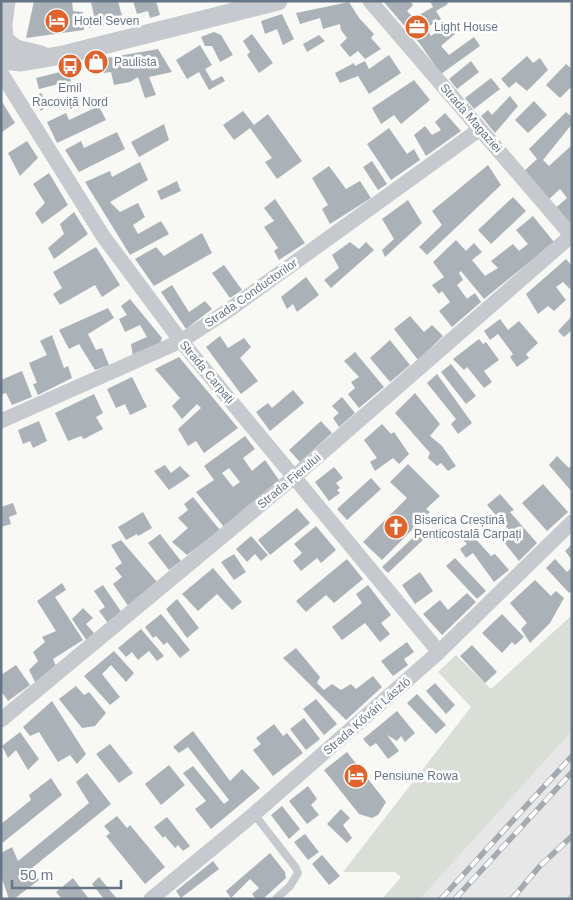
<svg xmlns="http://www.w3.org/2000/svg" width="573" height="900" font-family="Helvetica,sans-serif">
<rect width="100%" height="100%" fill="#f8f8f5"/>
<!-- built -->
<path fill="#e6e7e6" d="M572 731V899H420Z"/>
<!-- green -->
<path fill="#d9dfd6" d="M572 615V731L420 899H382L401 877 395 872H343L471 707 438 672 456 655 491 689Z"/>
<!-- building -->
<path fill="#aab2b8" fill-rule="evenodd" d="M34 1H72L73 11 83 12 84 30 26 38Z
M97 1H118L123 20 89 28 87 17 94 15 91 3Z
M133 1H156L160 15 150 18 148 11 137 14Z
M383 1H410L413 5 407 11 414 18 433 7 430 1H446L448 4 436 11 441 19 426 28 431 36 449 23 456 33 441 46 449 55 474 37 480 46 441 74 420 44Z
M349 2 359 18 374 34 371 38 381 49 365 59 358 51 350 57 340 45 347 38 341 30 340 24 323 29 320 18 300 24 296 13Z
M282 14 294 39 283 45 277 29 265 34 261 21Z
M214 32 221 35 233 55 220 62 212 46H205L201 37Z
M252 34 273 63 259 73 247 55 250 52 243 41Z
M319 35 325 41 307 52 303 44Z
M200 45 212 65 205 69 212 81 222 76 225 81 209 90 199 72 187 79 176 60Z
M158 49 172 72 149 77 156 95 145 98 138 77 130 82 114 85 111 72 104 73 101 59Z
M389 55 401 73 369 94 358 76 340 83 335 73 354 63 355 66 365 61 369 69Z
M527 56 533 63 540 58 548 70 527 91 516 82 509 88 501 79Z
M471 61 479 72 457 89 449 79Z
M566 64 572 69V86L560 98 546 85Z
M68 70 71 81 39 89 36 78Z
M491 78 500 89 474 109 465 98Z
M414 80 430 100 401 124 394 115 381 124 372 108Z
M41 93 48 105 41 111 33 98Z
M510 96 518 106 495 133 481 116 488 110 492 115Z
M1 100 15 123 2 132 1 131Z
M534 101 547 115 528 133 515 120Z
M99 106 106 120 57 143 47 122 66 113 69 120Z
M243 111 254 125 268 114 302 161 277 179 265 162 272 158 250 128 234 140 223 125Z
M566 112 572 117V124L543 160 549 166 572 145V227L553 210 567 198 560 189 547 201 522 173 537 159 529 149Z
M445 113 461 131 426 156 414 135 425 126 432 135 441 130 435 122Z
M164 124 169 140 139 157 131 142Z
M389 128 407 154 414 149 420 160 391 180 367 144Z
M117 132 125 149 79 172 65 150 81 141 84 148Z
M27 141 38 158 20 176 8 153Z
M372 161 387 184 378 190 363 167Z
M140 162 148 180 110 202 120 212 138 203 145 217 133 225 138 234 161 221 169 234 130 255 85 182 110 171 112 177Z
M488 165 501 185 427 255 419 247 442 225 432 211Z
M329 166 346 189 360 181 371 198 330 224 322 209 328 205 312 178Z
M49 173 68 205 42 224 35 213 45 203 33 184Z
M177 181 181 191 161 200 157 191Z
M513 197 526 211 491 244 478 230Z
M275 199 305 243 279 260 274 251 278 248 264 227 274 221 264 208Z
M408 200 422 223 385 257 382 250 394 239 382 219Z
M74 212 88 234 54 259 48 248 64 234 60 224Z
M533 216 554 242 484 299 461 271 459 273 463 280 457 285 467 299 475 293 481 302 452 327 439 311 450 302 442 291 439 294 432 285 444 277 433 262 456 240 466 251 474 243 482 252 472 260 485 276 498 268 491 261 513 244 519 251 528 244 516 230Z
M202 233 212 253 154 286 135 259 156 247 164 256Z
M350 242 359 249 366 242 374 250 331 288 324 280 339 268 332 255Z
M96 247 120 285 102 297 95 285 60 305 53 294 62 288 53 272Z
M566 259 572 266V288L570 289 563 282 556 287 566 300 554 311 548 306 538 314 526 294Z
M224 265 242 290 230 298 212 273Z
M306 277 319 295 297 312 293 304 287 309 281 297Z
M172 285 189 312 205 301 212 309 186 329 161 292Z
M130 299 162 338 159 346 133 357 131 344 147 337 140 325 125 332 119 319 127 315 121 306Z
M108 308 114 318 88 334 96 350 102 348 109 365 95 370 79 344 69 349 59 330Z
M410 316 424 332 432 325 443 336 418 360 394 329Z
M572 316V330L564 337 558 331Z
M500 319 508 330 519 321 538 343 526 354 529 358 517 367 510 357 513 354 498 334 490 340 484 331Z
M52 335 64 368 68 366 72 378 38 395 33 384 37 383 29 363 47 355 40 341Z
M220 336 228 348 244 338 251 347 240 358 258 381 241 394 206 347Z
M479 339 483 344 486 342 499 360 484 371 492 382 484 388 467 367 464 370 453 359Z
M390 340 410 365 390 382 370 358Z
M355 352 384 387 359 408 348 394 355 388 351 382 359 377 344 361Z
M179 357 238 428 204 453 196 441 188 446 178 429 201 408 197 404 182 419 172 406 180 398 155 369Z
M451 364 476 396 466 404 441 372Z
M22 371 32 397 12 405 6 393 1 395V380Z
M437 374 472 423 458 434 451 424 456 419 427 383Z
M132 377 147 407 130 415 125 404 116 408 107 389Z
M293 390 304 403 270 431 256 412 268 403 272 408Z
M415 393 440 424 430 436 442 446 456 466 448 471 441 463 437 466 428 458 430 453 395 413Z
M94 394 103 413 96 417 103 429 84 439 81 436 68 441 55 413Z
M342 397 355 413 339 427 333 418 339 413 332 406Z
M39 421 47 441 33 448 30 441 23 444 18 430Z
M321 421 332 433 300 462 289 450Z
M382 424 391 434 394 432 409 454 399 464 393 458 375 471 370 462 377 458 364 440Z
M245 436 255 449 243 458 252 471 265 460 279 480 224 527 196 492 214 480 204 466ZM229 468 240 482 233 487 222 473Z
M557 456 569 468 572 464V492L549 465Z
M408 464 440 496 426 509 430 512 382 560 363 542 407 498 390 482Z
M165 465 171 473 180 466 190 476 169 490 154 471Z
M334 467 343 478 336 483 340 488 337 490 340 493 329 501 315 482Z
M371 478 381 489 347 520 337 509Z
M543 484 568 512 547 531 522 503Z
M500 494 514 510 510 512 537 543 519 561 500 537 509 530 487 505Z
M193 497 220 530 187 555 172 542 188 528 178 518 188 510 184 504Z
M13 503 17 514 9 517 11 524 1 527V507Z
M297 508 310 523 270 555 258 540Z
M143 512 152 528 138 536 137 534 126 540 118 527Z
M316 526 336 550 321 563 317 558 301 571 293 561 302 553 294 544Z
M419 532 425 538 388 573 382 567Z
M160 534 181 561 169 570 148 543Z
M472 535 491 556 495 554 509 570 494 582 473 553 466 558 460 549 467 544 463 540Z
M251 536 268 555 261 561 255 554 247 562 236 549Z
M121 540 157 582 129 607 113 584 122 577 115 568 122 563 111 545Z
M572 544V560L565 551Z
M234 554 246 572 234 580 221 562Z
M455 558 486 591 477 599 446 566Z
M347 559 363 579 334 603 326 595 306 612 296 601Z
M555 559 567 572 572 567V590L569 593 546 568Z
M213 568 242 602 232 610 217 594 198 611 182 594Z
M420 572 433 591 415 604 402 585Z
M535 580 551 596 556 591 564 598 550 623 530 643 521 629 527 623 510 603Z
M62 583 66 590 55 597 83 640 53 659 56 666 36 684 29 670 38 661 33 652 45 642 42 637 56 631 37 601Z
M103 585 122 613 108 623 99 611 105 607 94 591Z
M368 585 391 615 381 623 390 634 380 642 365 623 342 640 332 627 362 603 356 594Z
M467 593 476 602 442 635 423 614 440 600 448 610Z
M177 599 199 628 187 638 166 609Z
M83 608 93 618 86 624 94 633 87 641 72 619Z
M161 614 190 650 180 658 167 642 164 645 156 636 153 638 145 627Z
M502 614 524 637 515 645 512 642 502 653 482 633Z
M141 629 164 656 157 661 149 651 138 660 132 652 126 657 118 648Z
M407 642 414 652 404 659 408 665 393 676 381 661Z
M472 645 497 672 485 683 460 656Z
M296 648 320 677 317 683 324 690 332 684 341 690 351 684 356 689 373 676 382 687 346 720 283 658Z
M114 651 134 673 126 682 111 665 102 674 120 697 110 705 84 676Z
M16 665 30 685 8 701 1 691V675Z
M435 683 455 705 446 714 426 691Z
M76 686 84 695 89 692 106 713 95 726 82 728 59 699Z
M417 694 446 725 436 734 407 703Z
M316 699 337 724 324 735 303 709Z
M52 701 86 754 77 764 70 755 58 762 39 732 30 736 23 727Z
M397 711 415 733 405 742 401 736 397 741 387 735 399 751 388 759 376 743 370 747 363 739Z
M304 718 320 739 306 750 290 729Z
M274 724 283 736 287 733 303 753 273 776 253 750 261 744 256 738Z
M193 731 230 781 242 769 260 788 211 829 195 809 206 801 183 773 193 766 224 804 229 800 188 747 179 753 173 747Z
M20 732 39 759 28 770 16 750 8 758 2 746Z
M110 744 133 773 119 783 96 754Z
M347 752 386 802 378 815 372 818 359 814 324 770Z
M169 765 185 785 161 805 145 784Z
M87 773 111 804 32 868 39 880 14 899H9L1 876V853L12 847 18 861 89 803 76 782Z
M51 778 62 795 1 844V824L31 800 29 795Z
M308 786 317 799 311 805 319 815 307 824 289 801Z
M282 806 300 829 289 839 271 815Z
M341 809 350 818 343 825 352 838 347 843 327 824Z
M117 816 127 828 130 825 165 867 145 884 106 836 110 833 104 826Z
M167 817 190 846 183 851 178 845 175 848 165 836 163 838 154 827Z
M305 834 319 852 308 860 294 842Z
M270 853 285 872 286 878 263 899H256L252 894 259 888 250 879 231 898 226 891Z
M322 855 340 876 329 885 312 864Z
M213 861 219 869 181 898 176 891Z
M99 877 117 899H104L92 884Z
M73 878 89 899H62L56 892Z"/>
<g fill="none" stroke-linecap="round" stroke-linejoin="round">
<!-- service -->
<path stroke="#c6c9cd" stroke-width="8" d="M254 814 296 868 298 873 290 886 276 899"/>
<!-- minor -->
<path stroke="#c6c9cd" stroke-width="15" d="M370 1 572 236
M6 37 5 25 8 1
M1 73 103 236 181 341 439 652
M1 421 181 341 226 312 480 129
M1 720 294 477 572 235
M151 899 254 814 439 652 572 522"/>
<!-- tertiary -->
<path stroke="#c6c9cd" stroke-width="19" d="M7 42 16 49 41 55
M1 60 21 62 63 55 278 1"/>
<defs>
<path id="rail" d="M441 899 572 756
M455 899 572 772
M512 899 539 867 572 836
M570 899 572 897"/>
</defs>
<!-- rail casing -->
<use href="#rail" stroke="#a4aab0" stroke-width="5.5"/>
<!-- rail -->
<use href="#rail" stroke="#fff" stroke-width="4" stroke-dasharray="11" stroke-linecap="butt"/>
</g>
<!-- icons -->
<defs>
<symbol id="hotel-disc" viewBox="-11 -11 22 22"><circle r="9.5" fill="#e0622d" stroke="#fff"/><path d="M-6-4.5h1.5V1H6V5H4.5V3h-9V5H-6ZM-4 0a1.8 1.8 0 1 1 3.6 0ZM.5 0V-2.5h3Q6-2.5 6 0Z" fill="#fff"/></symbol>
<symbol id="office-disc" viewBox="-11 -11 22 22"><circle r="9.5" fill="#e0622d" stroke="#fff"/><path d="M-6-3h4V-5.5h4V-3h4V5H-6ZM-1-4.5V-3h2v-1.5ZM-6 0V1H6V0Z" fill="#fff"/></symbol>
<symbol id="shop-disc" viewBox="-11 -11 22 22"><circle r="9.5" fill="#e0622d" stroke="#fff"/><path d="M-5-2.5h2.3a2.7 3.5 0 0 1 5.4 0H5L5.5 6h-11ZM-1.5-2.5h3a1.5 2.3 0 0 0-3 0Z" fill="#fff"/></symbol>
<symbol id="bus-disc" viewBox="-11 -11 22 22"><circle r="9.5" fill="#e0622d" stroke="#fff"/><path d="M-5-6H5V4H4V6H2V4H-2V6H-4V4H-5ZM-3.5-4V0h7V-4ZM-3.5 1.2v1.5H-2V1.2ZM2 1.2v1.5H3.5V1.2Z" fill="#fff"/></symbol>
<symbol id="church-disc" viewBox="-11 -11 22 22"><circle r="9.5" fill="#e0622d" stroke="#fff"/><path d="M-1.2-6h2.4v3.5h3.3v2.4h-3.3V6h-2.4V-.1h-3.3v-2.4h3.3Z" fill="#fff"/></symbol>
</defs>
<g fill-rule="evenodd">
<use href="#hotel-disc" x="43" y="7" width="28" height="28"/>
<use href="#office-disc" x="403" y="13" width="28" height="28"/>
<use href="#shop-disc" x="82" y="48" width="28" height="28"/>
<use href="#bus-disc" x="56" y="52" width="28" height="28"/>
<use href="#church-disc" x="382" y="513" width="28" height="28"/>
<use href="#hotel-disc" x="342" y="762" width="28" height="28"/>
</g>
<g text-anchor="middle" stroke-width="5" stroke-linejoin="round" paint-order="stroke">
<!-- poi labels -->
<g font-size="12" fill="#677686" stroke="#fff" text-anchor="start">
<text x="74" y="25">Hotel Seven</text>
<text x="434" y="31">Light House</text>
<text x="114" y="66">Paulista</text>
<text x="70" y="92" text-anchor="middle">Emil<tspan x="70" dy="14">Racoviță Nord</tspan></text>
<text x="414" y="524">Biserica Creștină<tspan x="414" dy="14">Penticostală Carpați</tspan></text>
<text x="374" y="780">Pensiune Rowa</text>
</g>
<!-- street labels -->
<g font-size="12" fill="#677686" stroke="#fff">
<text transform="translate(471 118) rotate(49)" y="4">Strada Magaziei</text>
<text transform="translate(251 293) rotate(-35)" y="4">Strada Conductorilor</text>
<text transform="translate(207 372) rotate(50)" y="4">Strada Carpați</text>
<text transform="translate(289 481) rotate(-40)" y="4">Strada Fierului</text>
<text transform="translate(367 716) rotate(-41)" y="4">Strada Kővári László</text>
</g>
</g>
<!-- border -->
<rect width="573" height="900" fill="none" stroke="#677686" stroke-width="5"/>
<!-- scale -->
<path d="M12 880v8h109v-8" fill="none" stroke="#677686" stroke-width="2.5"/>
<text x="20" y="880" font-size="15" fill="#677686" stroke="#ffffff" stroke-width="4" paint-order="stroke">50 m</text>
</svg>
